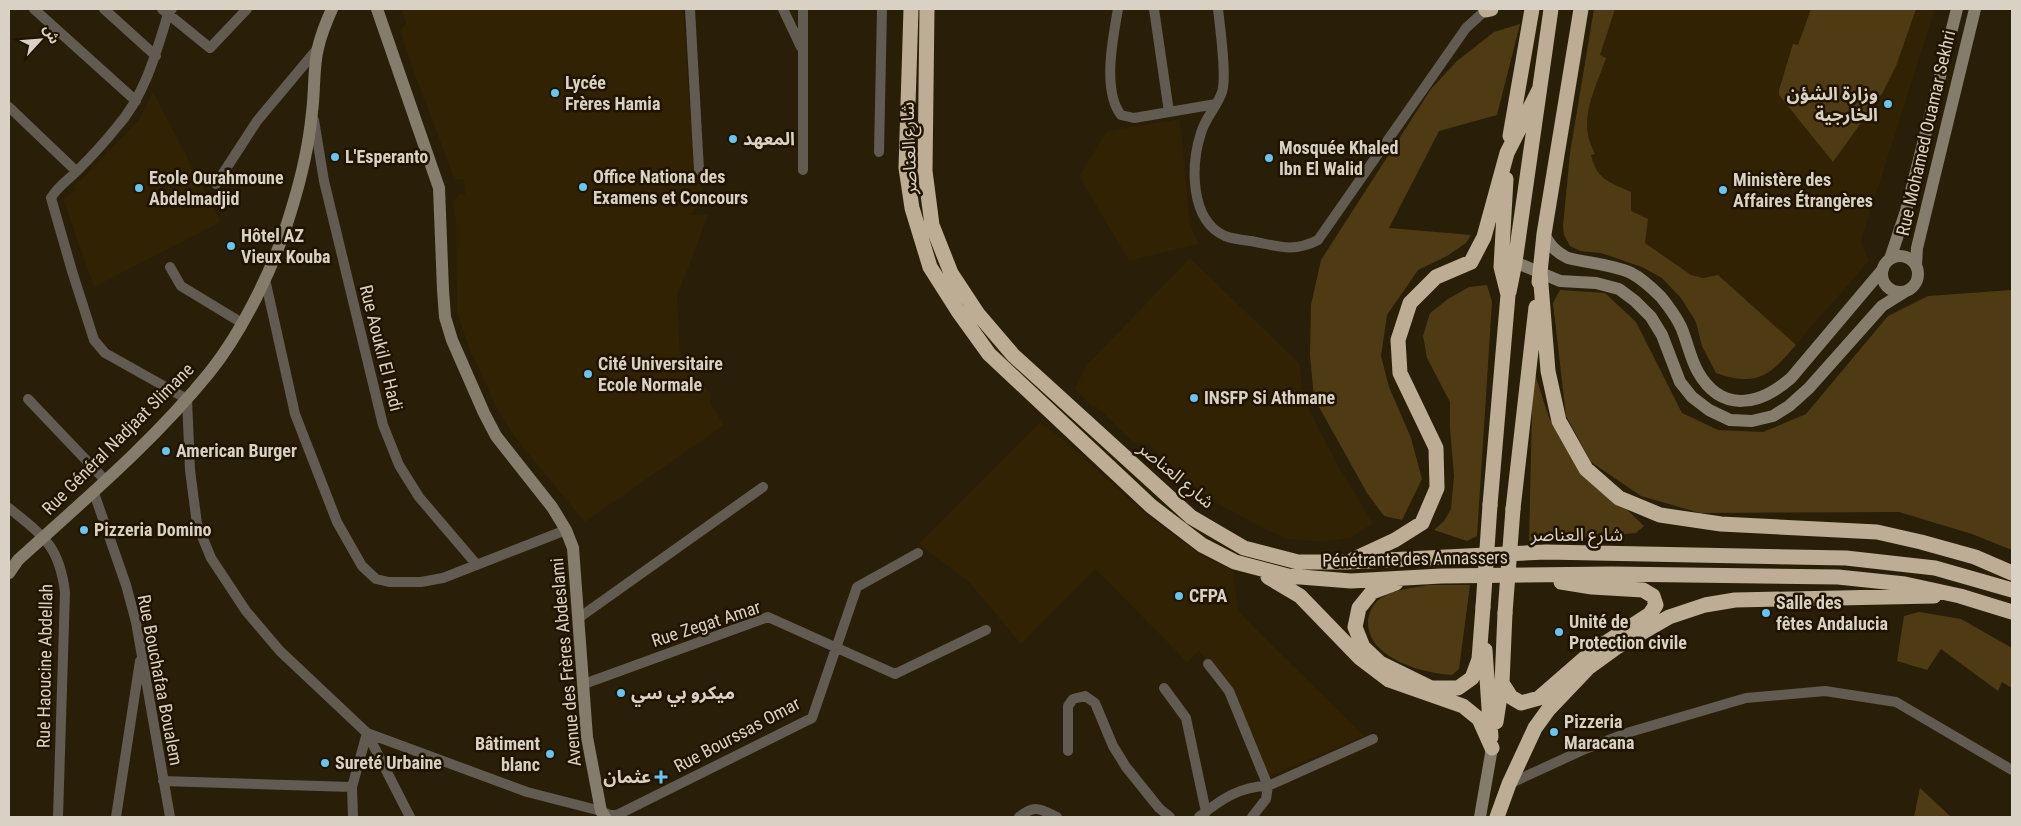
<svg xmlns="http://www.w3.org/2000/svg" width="2021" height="826" font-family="'Roboto Condensed','Noto Sans Arabic',sans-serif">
<rect width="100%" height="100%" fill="#291e08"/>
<!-- built -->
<path fill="#312204" d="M401 9H683L690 114 699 150 702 201 691 215H708L688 269 677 295 680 354 711 395 710 402 724 425 585 522 516 439 496 407 469 347 457 313 456 223 453 201 459 194H465L464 180 456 179 453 175 414 72 400 30 406 23Z
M1594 9H1935L1861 241 1869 261 1778 365 1760 377 1737 380 1716 373 1702 346 1696 322 1681 298 1662 278 1642 267 1601 253 1580 251 1570 246 1564 235 1563 226 1570 153Z
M153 92 221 222 94 287 63 199 76 190 74 187 139 120Z
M1180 119 1190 224 1198 244 1129 261 1079 176 1107 131Z
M1190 258 1300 364 1302 390 1311 413 1338 466 1373 523 1351 538 1321 542 1286 539 1259 526 1217 503 1188 482 1150 445 1134 443 1096 406 1094 409 1075 389 1086 366Z
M1040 422 1063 439 1142 511 1177 538 1208 559 1233 570 1238 611 1364 736 1268 777 1230 683 1199 651 1187 662 1095 569 1021 644 969 582 919 544Z"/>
<!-- green -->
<path fill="#4f3b13" d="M1594 9H1615L1600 55 1606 58C1598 82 1583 109 1588 135 1589 141 1592 148 1595 154L1591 155C1597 180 1609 182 1631 192V211L1648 219 1645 243 1691 275 1703 278 1718 275 1796 345C1769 376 1758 387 1716 373L1702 346 1696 322 1681 298 1662 278 1642 267 1601 253 1580 251 1570 246 1564 235 1563 226 1570 153Z
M1811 9H1916L1896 66 1883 92 1833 162 1779 95V90L1793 44 1798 45Z
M1520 24 1497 115 1439 131 1389 228 1471 235 1466 243 1447 256 1418 270 1387 315 1381 356 1389 387 1411 438 1422 479 1402 520 1384 516 1367 493 1314 398 1310 355 1311 305 1321 260 1431 89 1457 61 1494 32Z
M1487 285 1492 302 1477 536 1467 541 1434 530 1444 521 1451 509 1454 476 1450 428V402L1427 358 1423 336 1430 313 1448 299 1469 287Z
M1560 290 1605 293 1636 322 1682 413 1718 430 1763 432 1806 414 1888 316 1928 296 2012 290V550L1972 534 1899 512 1700 513 1641 496 1591 462 1566 416 1553 303Z
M1533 368 1549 418 1583 475 1624 507 1644 526 1636 533 1529 542Z
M1429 585H1470L1459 669 1452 675C1422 673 1366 658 1368 620 1369 612 1374 602 1381 598 1395 589 1413 588 1429 585Z
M1919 612 1961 619 2012 648V688L2002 682 1998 691 1941 649 1927 670 1897 661 1904 616Z
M1920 788 1951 817H1914Z"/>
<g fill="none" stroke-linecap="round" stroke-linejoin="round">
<!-- street -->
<path stroke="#615b51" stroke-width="10" d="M34 9 136 101
M104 9 156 56
M162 9 210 48 247 9
M172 9 168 14C156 54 144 97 116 128 104 143 91 157 77 171 68 180 57 187 51 198L72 271 94 340 105 353 187 399 190 470 197 524 211 558 246 611 280 651 367 733 527 792 601 811 610 815H617L812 718 857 587 918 553
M690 9 699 170
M783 9 801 47
M803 9V170
M1118 9C1113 37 1102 91 1121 115L1134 118 1216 104
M1154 9 1169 112
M1218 9C1220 27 1227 77 1222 92 1217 107 1205 118 1201 133 1191 164 1189 220 1225 236 1233 239 1243 240 1251 241 1277 246 1293 253 1318 240L1466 28 1487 9
M9 107 76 171
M314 120 324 181 383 425 399 465 419 497 477 565
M879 152 882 9
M216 184 257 121 318 48
M170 267 181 286 242 323
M265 279 295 414 337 522 362 566 376 579 389 582H421L443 578 566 530
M28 399 106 481
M94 493 126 585 136 622 170 817
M9 508C43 536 59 545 65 592L58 817
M580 617 763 487
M1208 664 1229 691 1268 786 1373 739
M584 684 768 617 895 674 986 630
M1164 688 1186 718 1206 812
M367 733 410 817
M1068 751V706L1073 699 1085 696 1095 703 1113 746 1126 767 1159 808 1170 817
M163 781 352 787
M1509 784 1585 749 1630 732 1746 698 1825 691 1896 702 2012 770
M116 817 140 661
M353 817 352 787 367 733
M1019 817C1035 804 1040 809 1057 817
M1199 817C1220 800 1240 786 1268 786L1266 799 1252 817"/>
<!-- secondary -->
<path stroke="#867c6c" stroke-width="12" d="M377 9 439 188 443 290 445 317 452 340 484 413 496 436 552 507 566 530 573 548 587 737 601 811 605 817
M1544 234C1550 246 1556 252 1568 258 1587 263 1612 264 1631 273 1641 278 1653 289 1661 297 1669 307 1679 320 1683 332 1688 345 1691 360 1698 372 1722 414 1760 405 1791 378L1883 269
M1882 274a18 18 0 1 1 36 0a18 18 0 1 1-36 0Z
M1890 259 1906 211 1957 9
M1515 262 1560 281 1596 283 1619 289 1635 301 1651 317 1662 335 1680 382 1692 397 1709 410 1730 420 1752 421 1773 416 1789 406 1809 388 1882 306 1906 291
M1916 265 1917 248 1975 9
M9 573 18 560C84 500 153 442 209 373 243 331 276 263 291 211 301 179 309 145 312 112 315 91 313 68 318 48 321 35 327 20 332 9
M1480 817 1492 748"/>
<!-- highway -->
<path stroke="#bcad94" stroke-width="15" d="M911 9 906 168 912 208 930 267 958 311 989 354 1151 506 1202 545 1235 562 1288 576 1351 581 1441 576 1612 574 1838 577 1905 584 1960 596 2012 612
M927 9 925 171 932 225 951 273 978 314 1013 355 1191 517 1244 548 1298 562H1347L1546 552 1846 558 1935 568 2012 590
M1486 10 1491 9
M1510 136 1532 9
M1540 272 1548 371 1559 421 1586 469 1619 498 1660 515 1721 524 1877 532 1921 542 1975 557 2012 573
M1539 282 1544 234 1581 9
M1509 292 1515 262 1551 9
M1490 505 1508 295 1501 267 1506 179
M1513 509 1536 307
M1354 559 1395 540 1422 523 1437 488 1436 448 1400 373 1398 340 1410 303 1436 277 1471 262 1484 237 1507 153 1539 90
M1268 577 1300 596 1360 658 1389 680 1463 706 1479 719 1492 748
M1396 583 1372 592 1359 608 1355 627 1363 647 1380 663 1431 688H1458L1472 678 1479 659 1483 607
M1485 650 1491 737
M1502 683 1511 697 1521 703 1539 698 1593 651 1650 614 1656 605 1653 596 1643 590 1592 587 1561 582
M1496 722 1502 683 1505 613
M1497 817 1509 784 1535 728 1548 710 1588 668 1617 647 1669 617 1705 605 1735 600 1934 596"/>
<!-- highway-bridge -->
<path stroke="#bcad94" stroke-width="15" d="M1483 607 1490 505
M1505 613 1513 509"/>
</g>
<!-- markers -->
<g fill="#68c4f0" stroke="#201401" stroke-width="2">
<circle cx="555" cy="93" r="5"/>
<circle cx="1888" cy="104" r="5"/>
<circle cx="733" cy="139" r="5"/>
<circle cx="335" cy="157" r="5"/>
<circle cx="1269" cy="158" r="5"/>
<circle cx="583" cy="187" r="5"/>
<circle cx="139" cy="188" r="5"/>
<circle cx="1723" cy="190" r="5"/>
<circle cx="231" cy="246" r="5"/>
<circle cx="588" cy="374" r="5"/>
<circle cx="1194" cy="398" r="5"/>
<circle cx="166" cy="451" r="5"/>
<circle cx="84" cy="530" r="5"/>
<circle cx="1179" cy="596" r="5"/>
<circle cx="1766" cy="613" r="5"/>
<circle cx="1559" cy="632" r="5"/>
<circle cx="621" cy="693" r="5"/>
<circle cx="1554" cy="732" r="5"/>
<circle cx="550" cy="754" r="5"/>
<circle cx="325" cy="763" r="5"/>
<path d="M658.5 769.5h5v5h5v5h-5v5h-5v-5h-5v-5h5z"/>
</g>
<g text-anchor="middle" stroke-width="5" stroke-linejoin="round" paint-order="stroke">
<!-- poi labels -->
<g font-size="18" font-weight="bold" fill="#d9d1c4" stroke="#201401" text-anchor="start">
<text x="565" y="89">Lycée<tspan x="565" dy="21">Frères Hamia</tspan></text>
<text x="1878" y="100" text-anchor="end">وزارة الشؤن<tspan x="1878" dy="21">الخارجية</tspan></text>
<text x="743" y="145">المعهد</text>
<text x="1279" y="154">Mosquée Khaled<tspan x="1279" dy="21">Ibn El Walid</tspan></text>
<text x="345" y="163">L'Esperanto</text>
<text x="593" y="183">Office Nationa des<tspan x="593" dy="21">Examens et Concours</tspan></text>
<text x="149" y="184">Ecole Ourahmoune<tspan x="149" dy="21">Abdelmadjid</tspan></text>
<text x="1733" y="186">Ministère des<tspan x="1733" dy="21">Affaires Étrangères</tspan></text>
<text x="241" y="242">Hôtel AZ<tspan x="241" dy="21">Vieux Kouba</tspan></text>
<text x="598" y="370">Cité Universitaire<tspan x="598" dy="21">Ecole Normale</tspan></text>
<text x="1204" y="404">INSFP Si Athmane</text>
<text x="176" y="457">American Burger</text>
<text x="94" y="536">Pizzeria Domino</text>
<text x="1189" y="602">CFPA</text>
<text x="1776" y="609">Salle des<tspan x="1776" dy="21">fêtes Andalucia</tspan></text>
<text x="1569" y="628">Unité de<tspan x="1569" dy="21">Protection civile</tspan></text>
<text x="631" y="699">ميكرو بي سي</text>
<text x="1564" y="728">Pizzeria<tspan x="1564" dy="21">Maracana</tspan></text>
<text x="540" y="750" text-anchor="end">Bâtiment<tspan x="540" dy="21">blanc</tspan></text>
<text x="335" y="769">Sureté Urbaine</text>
<text x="651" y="783" text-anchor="end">عثمان</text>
</g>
<!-- street labels -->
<g font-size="18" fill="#d9d1c4" stroke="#201401">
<text transform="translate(1926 133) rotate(-77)" y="6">Rue Mohamed Ouamar Sekhri</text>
<text transform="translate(909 148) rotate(-92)" y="6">شارع العناصر</text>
<text transform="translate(381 348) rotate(76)" y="6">Rue Aoukil El Hadi</text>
<text transform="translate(118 439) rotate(-45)" y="6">Rue Général Nadjaat Slimane</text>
<text transform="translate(1176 475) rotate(40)" y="6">شارع العناصر</text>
<text x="1577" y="541">شارع العناصر</text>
<text transform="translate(1415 559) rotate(-1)" y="6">Pénétrante des Annassers</text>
<text transform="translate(706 624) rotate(-18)" y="6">Rue Zegat Amar</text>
<text transform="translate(566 662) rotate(-95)" y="6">Avenue des Frères Abdeslami</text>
<text transform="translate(45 666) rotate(-89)" y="6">Rue Haoucine Abdellah</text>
<text transform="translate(160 680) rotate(79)" y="6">Rue Bouchafaa Boualem</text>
<text transform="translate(737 735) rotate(-28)" y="6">Rue Bourssas Omar</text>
</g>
</g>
<!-- border -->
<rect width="2021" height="826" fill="none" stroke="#d9d1c4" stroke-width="20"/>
<!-- north arrow -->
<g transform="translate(40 40) rotate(64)" stroke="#201401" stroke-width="4" paint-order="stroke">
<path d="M0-4L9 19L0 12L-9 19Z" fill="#d9d1c4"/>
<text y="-8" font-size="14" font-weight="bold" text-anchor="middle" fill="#d9d1c4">ش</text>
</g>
</svg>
